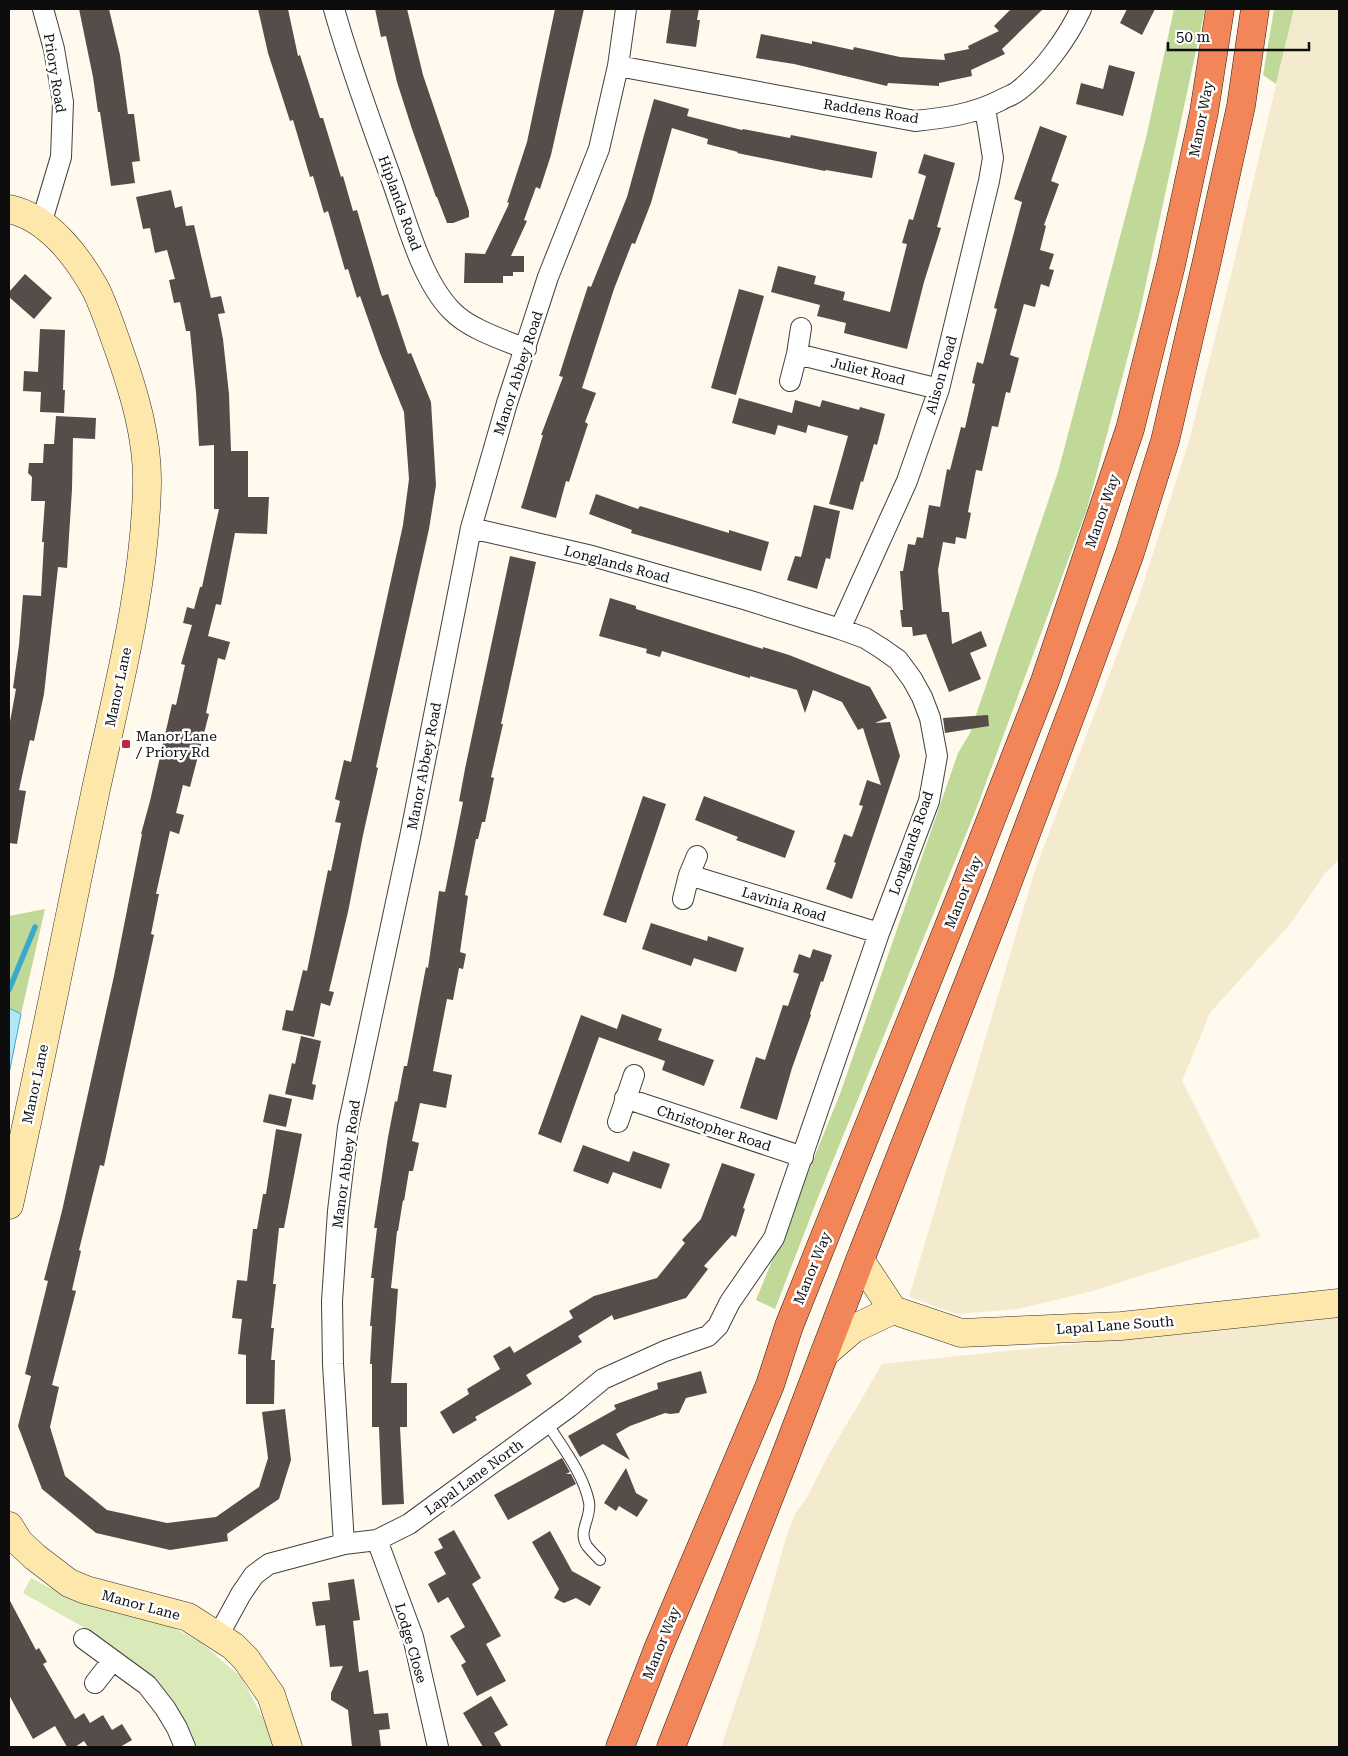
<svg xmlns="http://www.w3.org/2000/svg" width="1348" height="1756" font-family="'Roboto Serif',serif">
<rect width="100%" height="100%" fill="#fff9ee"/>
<!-- farmland -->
<path fill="#f4ebcf" d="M1294 9H1339V860L1326 872 1291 923 1210 1013 1182 1081 1261 1237 1093 1291 1018 1309 957 1314 909 1297 1035 870 1139 597 1189 441 1232 271Z
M1339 1316V1747H721L758 1636 786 1538 795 1514 807 1497 828 1456 882 1364Z"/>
<!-- green -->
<path fill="#d9e9b8" d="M31 1578 73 1600 174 1628 200 1642 241 1677 271 1733 275 1747H197L176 1706 150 1677 83 1627 23 1593Z"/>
<!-- forest -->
<path fill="#c0d998" d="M1174 9H1205L1140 311 1087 509 977 807 819 1195 775 1309 756 1300 840 1094 958 753 970 733 1058 472 1146 138Z
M1274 9H1294L1276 84 1263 75Z
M45 909 21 1014 9 1008V916Z"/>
<!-- water -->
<path fill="#b3e7f5" stroke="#3ba9cb" d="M9 1008 21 1014 9 1074Z"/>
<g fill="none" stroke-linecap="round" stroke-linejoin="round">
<!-- stream -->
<path stroke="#3ba9cb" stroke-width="5.5" d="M9 990 35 927"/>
</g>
<!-- building -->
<path fill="#564d4a" d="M79 9H109L120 55 128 114H134L140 161 132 162 135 183 111 186 100 112H98L93 77Z
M258 9H288L298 56 300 55 320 118H323L341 177 343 176 353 211 357 210 382 296 388 294 408 354 411 353 431 402 436 485 429 529 376 767 378 768 363 835 348 912 329 991 334 992 330 1006 321 1003 314 1037 282 1030 286 1010 293 1011 303 970 307 971 328 870 331 871 341 823 335 822 340 801 335 799 344 760 351 762 403 525 409 479 404 412 380 353 360 296 357 298 348 269 345 270 328 211 324 213 313 176 310 177 293 120 290 121 268 53Z
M375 9H407L423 75 469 211V217L453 223H447L437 197H436L412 129 397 82 386 36 381 37Z
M555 9H584L551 155 540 189 536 187 524 220 527 221 511 256H524V272H513V276H503V283H464L465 253 485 254 508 206 509 202 507 203 527 142Z
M671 9H699L697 20H700L696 47 666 43Z
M1011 9H1043L1002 49 1005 54 971 70 972 76 939 83V86L888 83 887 86 794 64 756 58 761 34 812 44V41L853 50 854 47 900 57 945 60 944 54 969 49 968 46 999 31 994 26Z
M1127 9H1155L1142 35 1120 23Z
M1109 65 1135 72 1123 116 1076 104 1081 83 1103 89Z
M654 99 689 109 687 116 742 130 743 129 790 138 791 135 877 152 872 178 826 170 825 171 737 153 738 152 707 144 708 139 672 128 651 203 635 244 632 243 614 289 582 388 596 393 585 422 588 424 569 482 566 481 556 518 521 508 543 435H541L563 377 559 376 572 335 588 286 591 287 627 197Z
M1040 126 1067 136 1051 181 1059 184 1044 225 1046 226 1040 250 1054 254 1049 269 1054 270 1049 287 1041 284 1035 307 1024 304 1010 355 1019 358 1010 393 1006 392 998 427 992 426 982 471 976 470 968 512 971 513 966 539 956 537 955 544 943 542 938 570 942 612H949L952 644 981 631 987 646 970 653 981 679 949 692 926 634 913 636 912 627H902L900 610H903L900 571H903L908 544 915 545 917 537 923 538 929 505 940 507 947 469 950 470 961 427 965 428 975 384 972 383 977 362 983 364 997 309 994 308 1022 202 1014 199Z
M924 154 955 163 937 227 941 228 924 282 907 349 844 333 846 323 817 316 820 305 771 292 778 266 816 276 814 284 845 292 843 300 890 312 907 244 902 243 909 219 913 220 926 176 918 173Z
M171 190 175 208 182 206 186 226 194 225 211 298 221 296 225 313 218 314 223 339 229 394 231 451H248V497H269L267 534 235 533 221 605 216 604 208 636 230 642 225 660 218 658 206 713 209 714 190 787 183 785 176 813 184 815 179 834 170 831 156 894H159L151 934 154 935 104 1166 100 1165 79 1250 81 1251 72 1290 76 1291 52 1385 59 1387 50 1427 65 1476 107 1510 167 1523 216 1517 259 1487 268 1458 262 1412 285 1409 291 1460 279 1499 227 1534 228 1541 170 1550 96 1533 42 1489 18 1426 31 1376 25 1374 48 1281 44 1280 62 1211 114 976 142 834H141L150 801 172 704 176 705 185 665 181 664 192 625 183 623 187 607 194 609 200 587H202L219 509H214V445L199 446 196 392 190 331H186L180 302 174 303 169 280 175 279 167 250 155 253 150 228 143 229 136 197Z
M25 274 52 298 34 319 9 297V292Z
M739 289 764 296 736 395 711 388Z
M40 329 65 330 63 390H65L64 413 40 412 41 392 23 391 24 371 38 372Z
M739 398 792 413 795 400 820 407 822 400 859 410 860 407 885 414 877 445 874 444 863 482 861 481 853 510 829 504 848 436 808 425 806 433 778 425 775 435 732 423Z
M56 416 96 418 95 439 73 438 72 489 67 568 58 567 44 694 34 741 30 740 19 790 26 791 17 844 9 843V727L16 689 13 688 19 645 23 595 41 596 44 542H42L45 501H31L32 477 28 473 29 463H43L44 444H54Z
M596 494 638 509 640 506 729 533V530L769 542 761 571 631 533 632 530 589 514Z
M814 505 840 511 830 559 826 558 817 589 787 580 795 556 801 557Z
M510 556 536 562 501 724H503L491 777 494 778 485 822H482L478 839H476L465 895 468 896 460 952 466 954 463 969 459 968 453 1000 447 999 433 1071 452 1075 446 1108 420 1103 412 1141 419 1143 413 1171H409L404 1201 403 1200 398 1231H397L391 1288 398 1289 391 1383H407V1427H400L404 1504 382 1505 379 1427H372V1364H370L372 1326H370L374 1278H371L377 1228H374L388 1137 395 1101 397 1102 404 1066H407L426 967 428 968 439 891 445 892 463 802 459 801 465 769Z
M610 598 636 606V609L763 649V647L789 655 870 687 887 718 875 723 890 722 900 756 852 899 826 889 836 863 834 862 844 834 852 837 863 806 859 805 867 780 881 785 863 728 858 730 842 702 813 690 805 713 797 690 750 676V678L662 651 660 657 646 653 647 649 599 636Z
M988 715 989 726 945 733 943 718Z
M643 796 666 804 626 923 603 915Z
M704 796 795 831 785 858 736 840 738 837 695 820Z
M651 923 707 941 708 936 744 948 736 972 694 958 691 966 642 949Z
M813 949 832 955 823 982 821 981 810 1014 811 1015 792 1068 777 1120 740 1108 756 1057 765 1060 783 1005 788 1006 799 974 793 972 799 954 810 958Z
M622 1014 662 1029 658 1040 714 1060 704 1086 662 1070 665 1061 599 1037 561 1143 538 1134 581 1015 617 1029Z
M301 1036 321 1041 312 1084 316 1085 313 1100 285 1094 292 1063 295 1064Z
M269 1094 292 1099 286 1127 263 1122Z
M276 1129 302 1134 284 1228H279L273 1284H276L271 1328H274L271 1360H275L274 1404H246V1355L238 1354 242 1319 232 1318 237 1280 247 1281 253 1229H257L263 1194H266Z
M583 1145 629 1162 633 1151 670 1164 661 1189 613 1172 608 1184 573 1171Z
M722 1163 755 1174 743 1208 745 1209 736 1237 732 1235 704 1266 708 1269 686 1298 614 1320 612 1315 578 1336 582 1342 526 1375 532 1384 475 1417 477 1420 453 1434 440 1412 469 1394 467 1389 500 1369 493 1356 510 1346 514 1353 573 1318 569 1311 594 1296 657 1278 685 1243 682 1240 701 1219Z
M701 1371 707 1393 686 1398 679 1413 670 1414 665 1413 630 1426 616 1434 630 1460 603 1444 580 1457 568 1436 616 1409 614 1405 658 1389 657 1383Z
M562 1458 570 1472 566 1474H571L576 1484 508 1520 494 1495Z
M626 1468 636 1493 648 1500 637 1517 619 1506 616 1511 604 1503Z
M454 1530 481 1578 472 1584 501 1636 486 1644 506 1681 477 1696 461 1665 466 1662 450 1636 465 1627 448 1597 438 1603 428 1584 446 1574 434 1552 443 1548 438 1539Z
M550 1531 572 1571 601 1587 590 1606 576 1598 564 1603 554 1598 559 1589 532 1542Z
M354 1579 360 1620 353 1621 359 1672 368 1670 374 1714 388 1713 390 1729 379 1730 381 1747H352L348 1710 331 1700V1693L343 1666 330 1667 325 1625 316 1626 312 1602 330 1600 328 1583Z
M9 1599 36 1650 39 1648 47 1662 43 1664 75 1719 84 1713 90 1723 103 1715 112 1730 122 1724 132 1740 120 1747H88L84 1741 75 1747H67L55 1726 33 1739 9 1695Z
M491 1696 508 1725 494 1733 502 1747H483L463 1713Z"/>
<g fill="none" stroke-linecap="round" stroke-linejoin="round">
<defs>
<path id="lane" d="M547 1423C562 1447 583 1473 589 1502 592 1518 577 1531 587 1546 591 1551 596 1556 600 1560"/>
<path id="street" d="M334 9C350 66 371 122 391 178 406 219 421 280 452 311 469 329 504 340 526 349
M618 66 915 121C945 118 974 114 1001 100 1006 97 1013 95 1018 91 1043 72 1068 37 1081 9
M41 224 61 157 63 102 54 49 43 9
M797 354 939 389
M790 381 797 354 801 328
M840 629 907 481 939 389 989 181 993 158 985 108
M689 875 697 856
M683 899 689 875 879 933
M625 1098 803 1157
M618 1122 634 1075
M377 1540 413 1637 438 1747
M344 1544 333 1364 332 1301 338 1211 348 1127 410 837 471 528 507 403 548 277 599 149 618 66 626 9
M218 1636 241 1594 254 1575 269 1564 344 1544 377 1540 409 1524 569 1407 603 1379 665 1351 708 1336 718 1326 730 1302 774 1238 879 933 929 801 937 756 930 718 922 697 912 679 898 660 881 648 865 638 840 629 747 600 592 556 471 528
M84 1639 147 1685 165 1708 177 1728 185 1747
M95 1683 113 1660"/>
<path id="secondary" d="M9 209C48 217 78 257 96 290 105 309 112 330 119 350 134 392 148 439 147 484 145 587 118 688 96 789 67 927 40 1067 9 1205
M860 1260 893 1310 961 1333 1121 1326 1339 1303
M824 1354 853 1329 893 1310
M9 1526 19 1542 35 1557 69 1583 86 1590 188 1617 233 1646 246 1659 271 1695 288 1747"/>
<path id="highway" d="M620 1747 658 1649 770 1385 789 1326 965 886 1045 681 1130 429 1171 265 1204 112 1220 9
M671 1747 783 1462 860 1260 1001 900 1079 693 1130 553 1165 441 1206 265 1241 106 1255 9"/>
</defs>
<!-- lane casing -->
<use href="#lane" stroke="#404040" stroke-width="12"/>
<!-- street casing -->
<use href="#street" stroke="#404040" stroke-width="22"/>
<!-- secondary casing -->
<use href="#secondary" stroke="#2f2f2f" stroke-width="29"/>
<!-- highway casing -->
<use href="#highway" stroke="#1e1e1e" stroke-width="29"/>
<!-- lane -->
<use href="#lane" stroke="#fff" stroke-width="10"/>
<!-- street -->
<use href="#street" stroke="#fff" stroke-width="20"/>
<!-- secondary -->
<use href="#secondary" stroke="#fee7aa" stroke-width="28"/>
<!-- highway -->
<use href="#highway" stroke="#f28658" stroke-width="28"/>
</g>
<!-- markers -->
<rect fill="#bc2746" stroke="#fff" stroke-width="2" x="121" y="739" width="10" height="10" rx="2.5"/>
<g text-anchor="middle" stroke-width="5" stroke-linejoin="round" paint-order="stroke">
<!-- street labels -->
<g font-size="14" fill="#0d0d0d" stroke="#fff">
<text transform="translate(55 73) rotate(81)" y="5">Priory Road</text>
<text transform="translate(871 111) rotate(9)" y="5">Raddens Road</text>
<text transform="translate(1201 119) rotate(-79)" y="5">Manor Way</text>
<text transform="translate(400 203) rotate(70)" y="5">Hiplands Road</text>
<text transform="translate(868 371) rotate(14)" y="5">Juliet Road</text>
<text transform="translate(518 373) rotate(-72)" y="5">Manor Abbey Road</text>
<text transform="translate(941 375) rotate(-74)" y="5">Alison Road</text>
<text transform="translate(1102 511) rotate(-71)" y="5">Manor Way</text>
<text transform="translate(617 564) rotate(15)" y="5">Longlands Road</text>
<text transform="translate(118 687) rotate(-78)" y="5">Manor Lane</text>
<text transform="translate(424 766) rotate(-79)" y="5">Manor Abbey Road</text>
<text transform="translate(911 843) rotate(-71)" y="5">Longlands Road</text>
<text transform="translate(963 892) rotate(-68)" y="5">Manor Way</text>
<text transform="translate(784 904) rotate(17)" y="5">Lavinia Road</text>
<text transform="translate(35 1084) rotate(-78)" y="5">Manor Lane</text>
<text transform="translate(714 1128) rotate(18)" y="5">Christopher Road</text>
<text transform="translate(346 1164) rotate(-82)" y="5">Manor Abbey Road</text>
<text transform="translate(812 1268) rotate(-68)" y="5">Manor Way</text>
<text transform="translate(1115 1325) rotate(-4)" y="5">Lapal Lane South</text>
<text transform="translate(474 1477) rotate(-36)" y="5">Lapal Lane North</text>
<text transform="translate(141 1605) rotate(15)" y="5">Manor Lane</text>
<text transform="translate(411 1643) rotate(74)" y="5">Lodge Close</text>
<text transform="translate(661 1643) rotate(-68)" y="5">Manor Way</text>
</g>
<!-- poi labels -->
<g font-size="14" fill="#0d0d0d" stroke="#fff" text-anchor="start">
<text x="136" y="741">Manor Lane<tspan x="136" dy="16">/ Priory Rd</tspan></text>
</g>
</g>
<!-- border -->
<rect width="1348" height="1756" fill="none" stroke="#0d0d0d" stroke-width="20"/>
<!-- scale -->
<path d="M1168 42v8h141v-8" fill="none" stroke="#0d0d0d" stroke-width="2.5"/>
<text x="1176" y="42" font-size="15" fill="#0d0d0d" stroke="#ffffff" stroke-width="4" paint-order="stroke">50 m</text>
</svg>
